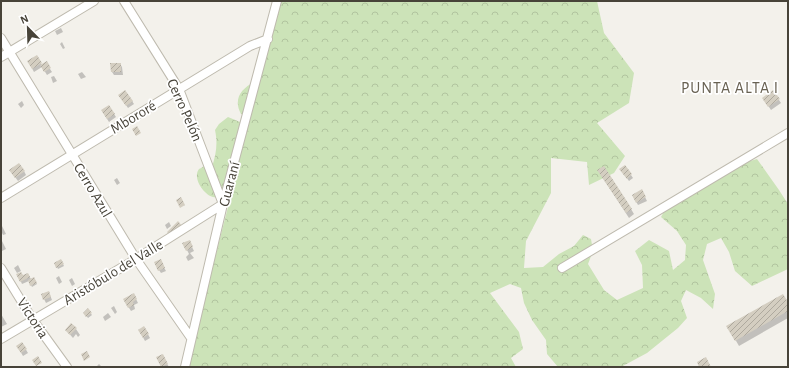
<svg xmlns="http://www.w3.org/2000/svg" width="789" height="368" font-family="'Alegreya Sans',sans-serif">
<defs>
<pattern id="forest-crowns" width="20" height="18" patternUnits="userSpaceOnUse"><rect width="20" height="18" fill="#cce3b8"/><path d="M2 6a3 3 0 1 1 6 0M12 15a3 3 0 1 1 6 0" fill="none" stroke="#b1c49f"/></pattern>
<pattern id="building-hatch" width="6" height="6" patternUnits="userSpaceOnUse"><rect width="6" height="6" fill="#d4cec1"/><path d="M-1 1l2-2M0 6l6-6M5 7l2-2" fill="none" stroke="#aea99e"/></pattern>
</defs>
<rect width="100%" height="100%" fill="#f3f1eb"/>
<!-- forest -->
<path fill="url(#forest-crowns)" d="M280 1H597L604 33 634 73 629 103 597 123 625 156 614 173 589 185 587 162 551 158V193L526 241 524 268 543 267 559 254 574 246 583 235 591 239 593 251 588 264 604 290 617 300 643 288 642 265 635 251 649 240 669 251 673 270 685 260 686 245 677 231 661 217 672 197 718 180 726 168 757 159 779 190 788 204V269L752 286 735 271 729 252 721 238 707 244 703 260 715 294 713 309 701 298 686 290 681 301 687 318 678 328 647 353 621 367H558L547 354 546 340 532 320 524 303 521 288 510 284 490 293 519 332 523 349 511 358 516 367H189L196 332 228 207 229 192C224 195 219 198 213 197 204 195 192 178 199 169 200 169 204 166 205 165L212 167C216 154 218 144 215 130L219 124 228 117 240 122 245 121 246 116 241 114C233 99 241 89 254 82Z"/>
<!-- shadow -->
<path fill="#0003" d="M61 28 63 32 57 35 55 31Z
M62 42 65 48 63 49 60 44Z
M37 56 42 65 46 63 52 72 47 75 42 67 34 72 28 61Z
M120 64 122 67 123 75H114L112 72Z
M82 72 86 77 81 79 78 74Z
M54 76 57 81 53 83 51 77Z
M773 91 781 103 771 110 765 101Z
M121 98 132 101 134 104 128 108Z
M22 101 24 105 21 108 18 104Z
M109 106 116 117 109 122 102 111Z
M625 166 633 178 629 181 623 173Z
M24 171 26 175 18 181 12 173Z
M601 175 631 209 634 214 629 218Z
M117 178 120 183 117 185 114 180Z
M642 191 647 201 638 205 633 196Z
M169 222 171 226 167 229 165 225Z
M2 226 6 234 3 235 1 231V227Z
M1 241H2L6 249 2 251Z
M191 245 194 251 190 253 194 258 188 261 186 257 189 254 187 250Z
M61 260 64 266 58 269 55 263Z
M162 264 166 271 161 273 159 270Z
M18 265 21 271 17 273 14 268Z
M28 274 31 279 34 278 37 284 32 287 29 281 22 284 18 275 23 276Z
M59 276 62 282 59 284 56 278Z
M72 278 75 284 72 286 69 280Z
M42 295H50L52 300 46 303Z
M134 295 138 303 134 305 135 309 131 311 124 300Z
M788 304V318L739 346 728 327Z
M114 306 117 312 115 314 111 308Z
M88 310 92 315 88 318 84 313Z
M108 313 111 317 105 321 103 317Z
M1 314 7 324 1 327Z
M144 327 150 338 145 341 139 330Z
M76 329 80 335 78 337 76 334 73 338 66 330Z
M22 343 28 353 23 356 17 346Z
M162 355 169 367H162L157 358Z
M99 364 102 367H96Z"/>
<!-- building -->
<path fill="url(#building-hatch)" d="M37 55 42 63 32 69 27 61Z
M47 61 51 68 44 72 40 65Z
M110 63H121V72H111Z
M125 90 133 101 126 106 118 95Z
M773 90 780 99 768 107 762 98Z
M109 105 115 114 107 119 101 110Z
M137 126 141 133 136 136 132 129Z
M19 163 25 171 15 178 9 170Z
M625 165 632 174 627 179 619 169Z
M604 166 632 209 626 213 597 170Z
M642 189 646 197 636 203 632 195Z
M181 197 185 205 180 208 176 200Z
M178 221 182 226 171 237 167 232Z
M190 240 193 247 186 251 182 243Z
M61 259 64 264 56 268 54 263Z
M161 259 165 268 158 271 154 262Z
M21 272 23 275 28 273 30 277 20 282 16 274Z
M34 277 37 283 30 286 28 280Z
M49 291 51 297 43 300 41 294Z
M134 293 137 299 133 302 134 305 128 308 123 299Z
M783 294 788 302V311L735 341 726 326Z
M88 308 92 313 86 317 83 313Z
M71 323 77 328 70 335 65 330Z
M144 326 149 334 143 338 138 330Z
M22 342 27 349 21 353 16 346Z
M87 351 90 357 84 361 81 354Z
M163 354 168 364 161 367 156 357Z
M38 356 42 363 36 366 32 360Z
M706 357 711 367H699L697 362Z"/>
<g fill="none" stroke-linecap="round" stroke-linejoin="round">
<defs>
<path id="minor" d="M124 1 179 89 223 204
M1 38 136 259 191 338
M1 57 94 1
M1 198 250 46 268 39
M1 268 33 320 67 367
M562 268 788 133
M1 339 136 259 223 204
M185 367 223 204 277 1"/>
</defs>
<!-- minor casing -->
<use href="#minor" stroke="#bebaae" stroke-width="10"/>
<!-- minor -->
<use href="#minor" stroke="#fff" stroke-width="8"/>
</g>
<g text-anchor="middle" stroke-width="3.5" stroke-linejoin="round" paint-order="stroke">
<!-- street labels -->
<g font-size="15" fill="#474339" stroke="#fff">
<text transform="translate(185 110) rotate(66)" y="5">Cerro Pelón</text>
<text transform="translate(133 117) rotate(-31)" y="5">Mbororé</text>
<text transform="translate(229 184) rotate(-75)" y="5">Guaraní</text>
<text transform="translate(93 190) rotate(59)" y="5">Cerro Azul</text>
<text transform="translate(113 272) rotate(-31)" y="5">Aristóbulo del Valle</text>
<text transform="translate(33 318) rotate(57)" y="5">Victoria</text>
</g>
<!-- neighbourhood labels -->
<g font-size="16" letter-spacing="1" fill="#686152" stroke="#fff">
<text x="730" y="93">PUNTA ALTA I</text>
</g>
</g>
<!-- border -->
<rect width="789" height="368" fill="none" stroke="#474339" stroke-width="4"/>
<!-- north arrow -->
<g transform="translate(28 28) rotate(337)" stroke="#ffffff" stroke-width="3" paint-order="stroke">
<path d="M0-3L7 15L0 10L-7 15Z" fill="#474339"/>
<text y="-6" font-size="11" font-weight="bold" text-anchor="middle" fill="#474339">N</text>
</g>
</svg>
